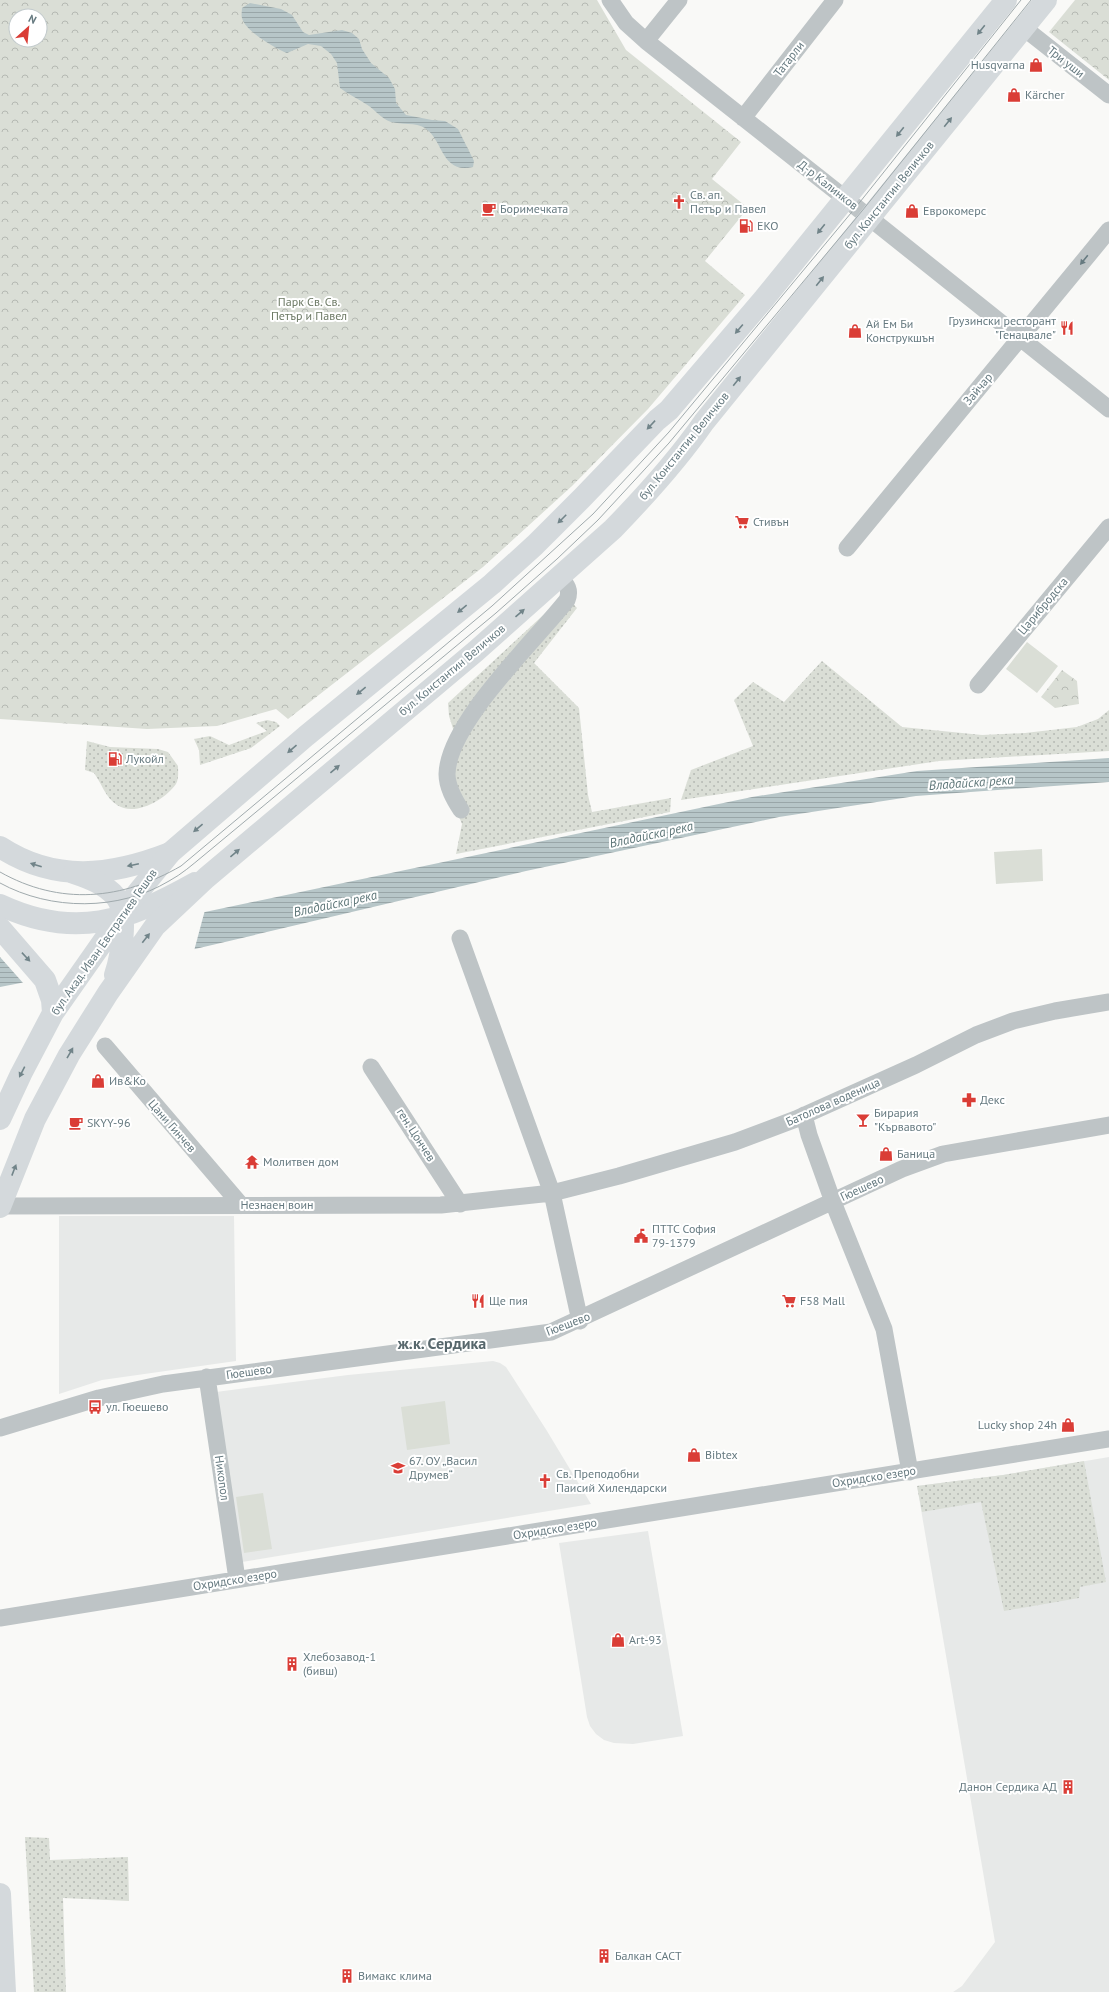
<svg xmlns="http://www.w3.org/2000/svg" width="1109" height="1992" font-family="'PT Sans',sans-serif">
<defs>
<pattern id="grass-dots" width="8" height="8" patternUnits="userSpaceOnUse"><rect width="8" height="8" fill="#daded6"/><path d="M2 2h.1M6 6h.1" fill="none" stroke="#b5b9b3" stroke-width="1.8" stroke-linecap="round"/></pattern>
<pattern id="forest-crowns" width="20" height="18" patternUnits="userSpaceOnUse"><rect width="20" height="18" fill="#daded6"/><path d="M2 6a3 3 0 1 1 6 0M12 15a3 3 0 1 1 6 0" fill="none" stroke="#b5b9b3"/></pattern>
<pattern id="water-rules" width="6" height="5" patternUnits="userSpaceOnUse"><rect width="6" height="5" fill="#b7c6c8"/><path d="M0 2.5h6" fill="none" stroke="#99a6a8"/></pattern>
</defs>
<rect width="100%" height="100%" fill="#f9f9f7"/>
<!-- built -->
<path fill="#e7e9e8" d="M59 1216H234L236 1361 102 1380 59 1394Z
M493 1361 500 1363 506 1367 547 1431 591 1504 242 1562 216 1392 348 1375Z
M1109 1457V1992H953L962 1986 995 1942 917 1486 1003 1475Z
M648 1531 683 1736 633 1744 614 1743 604 1740 596 1734 590 1726 587 1717 559 1543Z"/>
<!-- grass -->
<path fill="url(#grass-dots)" d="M565 595 577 608 534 663 579 708 588 795 592 812 671 798 670 812 456 854 462 824 441 773 455 735 449 716 448 703Z
M822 661 902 727 982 735 1025 733 1077 727 1098 719 1109 710V751L939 761 681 800 691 770 753 746 734 700 753 682 784 702Z
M267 720 276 722 280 726 251 748 200 765 199 750 194 739 210 736 229 745 267 731 256 723Z
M87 741 110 747 158 749 168 752 178 766C178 771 179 779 176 784 165 800 135 817 117 805 105 797 102 784 94 773L85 770Z
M1084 1461 1106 1582 1080 1587 1079 1598 1004 1611 981 1502 922 1512 917 1486 1003 1475Z
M25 1837 49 1838 50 1860 128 1857 129 1901 63 1898 66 1992H34Z"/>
<!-- forest -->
<path fill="url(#forest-crowns)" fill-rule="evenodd" d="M0 0H597L626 50 741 142 712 179 748 208 705 261 745 295 648 409 572 486 483 567 288 719 276 709 217 726 147 729 0 719ZM16 16H40V40H16Z
M1075 0H1109V80L1049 32Z
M1062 670 1077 681 1079 704 1055 708 1041 697Z"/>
<!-- garden -->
<path fill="#daded6" d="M1027 642 1058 666 1037 693 1006 669Z
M1042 849 1043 881 996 884 994 852Z
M445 1401 450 1444 407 1450 401 1407Z
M263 1493 272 1549 244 1553 236 1497Z"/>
<!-- water -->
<path fill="url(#water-rules)" d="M250 3 281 9 292 15 303 32 309 35 342 30 352 33 359 39 362 49 371 63 389 78 395 89 396 103 406 115 432 120 445 121 458 129 474 161 473 167C441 174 444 141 425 128 416 122 401 125 391 122 381 118 377 112 369 106 359 99 349 95 340 88L337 63 331 54 321 46 308 44 287 53C275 48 245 31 242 18 241 15 242 11 242 8Z
M1109 758V782L916 796 779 817 526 871 195 949 0 987V952L205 912 752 797 917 771Z"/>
<!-- pier -->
<path fill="#f9f9f7" d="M205 910 194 951 24 984 0 957V950Z"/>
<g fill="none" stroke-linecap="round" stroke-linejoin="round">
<!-- street -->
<path stroke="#bec4c6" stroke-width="17" d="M610 0 626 23 646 41 856 207 1109 409
M1024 28 1109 95
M646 41 679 0
M743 118 835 0
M847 548 1109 230
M978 685 1109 527
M461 810C454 799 447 787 447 774 448 723 535 641 567 600 571 590 567 585 560 577
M460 938 552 1193 580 1321
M105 1046 241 1205
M371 1067 460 1204
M804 1115 809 1135 833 1202 884 1329 910 1472
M0 1206 441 1205 552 1193 619 1176 735 1142 796 1119 916 1065 976 1035 1013 1021 1055 1011 1109 1002
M207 1377 237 1579
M0 1428 99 1398 163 1384 551 1332 902 1169 943 1154 1109 1125
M0 1618 1109 1439"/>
<!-- secondary -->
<path stroke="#d4d9dc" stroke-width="22" d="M0 847C55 883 111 876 170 853
M0 905C75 940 127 921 195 883"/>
<!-- primary -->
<path stroke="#d4d9dc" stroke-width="22" d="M74 873C89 878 105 884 116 897 129 913 121 957 115 975
M0 928 45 980 52 1000 53 1013
M0 1119 21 1074 53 1013 135 896 170 853 306 736 492 584 535 545 582 498 657 420 669 410 763 300 1006 0
M0 1207 35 1119 69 1055 108 993 155 926 206 878 476 651 613 529C646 495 677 461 704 422L1046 0
M0 1894 5 1992"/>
<!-- tram -->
<path stroke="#a0aaad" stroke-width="1" d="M0 872C60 906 122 900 181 866L492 606 593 514 669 432 856 207 1021 0
M0 883C51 911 119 911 169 881 182 874 192 865 203 856L496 613 557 559 598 520 669 443 862 211 1031 0"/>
</g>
<!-- one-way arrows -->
<defs><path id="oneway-solid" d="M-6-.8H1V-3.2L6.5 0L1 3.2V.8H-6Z"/></defs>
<g fill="#718489">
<use href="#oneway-solid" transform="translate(981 30) rotate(129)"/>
<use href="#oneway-solid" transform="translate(948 122) rotate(-51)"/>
<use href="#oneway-solid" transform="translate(900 132) rotate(129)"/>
<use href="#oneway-solid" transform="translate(821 229) rotate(129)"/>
<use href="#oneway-solid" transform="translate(820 281) rotate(-51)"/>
<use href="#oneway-solid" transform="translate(739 329) rotate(130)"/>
<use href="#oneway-solid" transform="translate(737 381) rotate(-51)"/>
<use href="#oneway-solid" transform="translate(651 425) rotate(133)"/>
<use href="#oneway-solid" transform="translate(562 519) rotate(135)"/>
<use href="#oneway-solid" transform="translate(462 609) rotate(141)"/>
<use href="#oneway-solid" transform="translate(520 613) rotate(-41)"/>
<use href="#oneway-solid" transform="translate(361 691) rotate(141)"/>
<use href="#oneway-solid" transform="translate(292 749) rotate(139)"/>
<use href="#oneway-solid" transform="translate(335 769) rotate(-40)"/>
<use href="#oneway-solid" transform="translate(198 828) rotate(140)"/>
<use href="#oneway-solid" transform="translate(235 853) rotate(-40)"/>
<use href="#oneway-solid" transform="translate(36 865) rotate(-162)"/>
<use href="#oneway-solid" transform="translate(133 865) rotate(168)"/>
<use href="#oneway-solid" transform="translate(146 938) rotate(-52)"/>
<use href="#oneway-solid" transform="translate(26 957) rotate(47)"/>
<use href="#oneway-solid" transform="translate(70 1053) rotate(-60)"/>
<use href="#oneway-solid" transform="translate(22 1072) rotate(117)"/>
<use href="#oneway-solid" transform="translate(14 1170) rotate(-69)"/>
</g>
<use fill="#667a80" href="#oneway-solid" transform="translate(1084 260) rotate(129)"/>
<!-- icons -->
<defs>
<symbol id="shop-bare" viewBox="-9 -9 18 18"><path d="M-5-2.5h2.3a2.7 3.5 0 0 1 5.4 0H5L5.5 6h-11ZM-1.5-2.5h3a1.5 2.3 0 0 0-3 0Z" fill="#da3d36" stroke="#fff" stroke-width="2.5" paint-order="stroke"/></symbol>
<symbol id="church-bare" viewBox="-9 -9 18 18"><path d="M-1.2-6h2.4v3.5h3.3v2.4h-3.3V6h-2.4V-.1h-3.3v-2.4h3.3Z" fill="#da3d36" stroke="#fff" stroke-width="2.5" paint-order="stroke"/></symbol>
<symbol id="cafe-bare" viewBox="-9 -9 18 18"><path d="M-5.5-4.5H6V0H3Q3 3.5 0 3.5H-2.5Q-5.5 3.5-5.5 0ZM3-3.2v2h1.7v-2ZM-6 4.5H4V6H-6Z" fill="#da3d36" stroke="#fff" stroke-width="2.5" paint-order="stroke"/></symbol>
<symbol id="fuel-bare" viewBox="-9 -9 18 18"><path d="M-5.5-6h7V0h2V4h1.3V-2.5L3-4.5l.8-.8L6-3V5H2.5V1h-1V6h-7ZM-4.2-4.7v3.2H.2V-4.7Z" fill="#da3d36" stroke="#fff" stroke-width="2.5" paint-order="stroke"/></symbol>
<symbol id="restaurant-bare" viewBox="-9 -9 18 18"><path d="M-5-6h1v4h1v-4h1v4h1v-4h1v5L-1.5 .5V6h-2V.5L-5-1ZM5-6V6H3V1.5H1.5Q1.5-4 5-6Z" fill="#da3d36" stroke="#fff" stroke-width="2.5" paint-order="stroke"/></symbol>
<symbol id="supermarket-bare" viewBox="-9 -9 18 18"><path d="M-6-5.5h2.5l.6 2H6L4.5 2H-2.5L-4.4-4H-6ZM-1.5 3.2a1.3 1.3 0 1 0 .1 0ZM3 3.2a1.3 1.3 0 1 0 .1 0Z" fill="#da3d36" stroke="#fff" stroke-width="2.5" paint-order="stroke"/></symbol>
<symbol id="pharmacy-bare" viewBox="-9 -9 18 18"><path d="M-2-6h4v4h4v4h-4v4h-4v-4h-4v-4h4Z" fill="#da3d36" stroke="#fff" stroke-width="2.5" paint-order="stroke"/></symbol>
<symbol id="bar-bare" viewBox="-9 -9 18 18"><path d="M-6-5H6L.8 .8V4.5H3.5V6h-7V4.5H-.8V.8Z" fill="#da3d36" stroke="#fff" stroke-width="2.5" paint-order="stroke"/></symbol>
<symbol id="temple-bare" viewBox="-9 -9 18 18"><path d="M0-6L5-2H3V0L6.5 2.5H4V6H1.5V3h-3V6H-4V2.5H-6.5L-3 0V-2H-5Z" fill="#da3d36" stroke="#fff" stroke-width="2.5" paint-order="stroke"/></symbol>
<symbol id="civic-bare" viewBox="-9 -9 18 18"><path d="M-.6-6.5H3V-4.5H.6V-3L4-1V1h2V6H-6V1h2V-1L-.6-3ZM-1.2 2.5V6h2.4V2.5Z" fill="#da3d36" stroke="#fff" stroke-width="2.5" paint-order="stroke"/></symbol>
<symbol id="bus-bare" viewBox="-9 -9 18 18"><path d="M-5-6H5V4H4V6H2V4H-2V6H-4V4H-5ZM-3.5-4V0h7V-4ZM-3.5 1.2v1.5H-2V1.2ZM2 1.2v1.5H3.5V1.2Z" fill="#da3d36" stroke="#fff" stroke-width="2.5" paint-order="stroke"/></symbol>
<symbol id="school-bare" viewBox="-9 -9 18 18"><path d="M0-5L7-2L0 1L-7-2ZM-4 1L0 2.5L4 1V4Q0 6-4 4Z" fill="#da3d36" stroke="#fff" stroke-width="2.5" paint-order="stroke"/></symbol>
<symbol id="building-bare" viewBox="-9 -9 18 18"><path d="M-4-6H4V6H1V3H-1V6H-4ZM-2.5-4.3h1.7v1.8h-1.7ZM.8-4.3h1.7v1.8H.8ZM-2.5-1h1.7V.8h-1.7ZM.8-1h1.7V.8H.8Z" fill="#da3d36" stroke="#fff" stroke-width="2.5" paint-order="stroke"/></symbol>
</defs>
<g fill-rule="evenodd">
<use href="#shop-bare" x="1026" y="55" width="20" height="20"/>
<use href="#shop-bare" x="1004" y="85" width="20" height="20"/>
<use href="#church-bare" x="669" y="192" width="20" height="20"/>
<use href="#cafe-bare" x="479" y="199" width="20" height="20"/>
<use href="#shop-bare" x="902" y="201" width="20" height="20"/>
<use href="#fuel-bare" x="736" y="216" width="20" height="20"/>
<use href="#restaurant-bare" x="1057" y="318" width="20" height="20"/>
<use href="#shop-bare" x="845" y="321" width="20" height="20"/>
<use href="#supermarket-bare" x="732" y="512" width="20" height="20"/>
<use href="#fuel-bare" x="105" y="749" width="20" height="20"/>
<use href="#shop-bare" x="88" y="1071" width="20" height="20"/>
<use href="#pharmacy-bare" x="959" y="1090" width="20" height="20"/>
<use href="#bar-bare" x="853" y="1110" width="20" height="20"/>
<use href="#cafe-bare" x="66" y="1113" width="20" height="20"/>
<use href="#shop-bare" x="876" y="1144" width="20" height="20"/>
<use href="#temple-bare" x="242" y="1152" width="20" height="20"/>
<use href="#civic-bare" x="631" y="1226" width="20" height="20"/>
<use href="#restaurant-bare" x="468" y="1291" width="20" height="20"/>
<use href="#supermarket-bare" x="779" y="1291" width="20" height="20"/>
<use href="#bus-bare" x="85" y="1397" width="20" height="20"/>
<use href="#shop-bare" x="1058" y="1415" width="20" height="20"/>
<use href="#shop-bare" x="684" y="1445" width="20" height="20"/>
<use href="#school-bare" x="388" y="1458" width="20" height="20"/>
<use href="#church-bare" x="535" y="1471" width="20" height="20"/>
<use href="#shop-bare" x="608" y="1630" width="20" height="20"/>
<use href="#building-bare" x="282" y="1654" width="20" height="20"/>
<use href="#building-bare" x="1058" y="1777" width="20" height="20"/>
<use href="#building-bare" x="594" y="1946" width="20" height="20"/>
<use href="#building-bare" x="337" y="1966" width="20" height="20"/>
</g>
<g text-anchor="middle" stroke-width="4" stroke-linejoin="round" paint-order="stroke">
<!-- street labels -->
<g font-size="12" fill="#667a80" stroke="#fff">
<text transform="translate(789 59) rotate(-52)" y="4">Татарли</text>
<text transform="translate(1066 62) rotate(38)" y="4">Три уши</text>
<text transform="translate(828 185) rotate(38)" y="4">Д-р Калинков</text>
<text transform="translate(889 195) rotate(-51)" y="4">бул. Константин Величков</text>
<text transform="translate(978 389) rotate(-50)" y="4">Зайчар</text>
<text transform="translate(684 446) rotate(-51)" y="4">бул. Константин Величков</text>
<text transform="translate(1043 606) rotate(-50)" y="4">Царибродска</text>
<text transform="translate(452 670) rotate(-40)" y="4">бул. Константин Величков</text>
<text transform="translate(104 942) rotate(-55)" y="4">бул. Акад. Иван Евстратиев Гешов</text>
<text transform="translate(833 1102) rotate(-24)" y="4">Батолова воденица</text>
<text transform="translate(172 1126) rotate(49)" y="4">Цани Гинчев</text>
<text transform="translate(416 1135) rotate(57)" y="4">ген. Цончев</text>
<text transform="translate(862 1188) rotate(-25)" y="4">Гюешево</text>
<text x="277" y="1209">Незнаен воин</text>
<text transform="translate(568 1324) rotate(-21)" y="4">Гюешево</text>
<text transform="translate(249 1372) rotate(-8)" y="4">Гюешево</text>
<text transform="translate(874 1477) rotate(-9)" y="4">Охридско езеро</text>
<text transform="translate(222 1478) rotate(82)" y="4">Никопол</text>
<text transform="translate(555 1529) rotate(-9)" y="4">Охридско езеро</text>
<text transform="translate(235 1580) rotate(-9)" y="4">Охридско езеро</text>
</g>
<!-- poi labels -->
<g font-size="12" fill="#667a80" stroke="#fff" text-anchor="start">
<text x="1025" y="69" text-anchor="end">Husqvarna</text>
<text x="1025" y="99">Kärcher</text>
<text x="690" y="199">Св. ап.<tspan x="690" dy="14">Петър и Павел</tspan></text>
<text x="500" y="213">Боримечката</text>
<text x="923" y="215">Еврокомерс</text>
<text x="757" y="230">EKO</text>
<text x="1056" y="325" text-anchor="end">Грузински ресторант<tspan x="1056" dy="14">"Генацвале"</tspan></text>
<text x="866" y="328">Ай Ем Би<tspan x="866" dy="14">Конструкшън</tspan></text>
<text x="753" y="526">Стивън</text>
<text x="126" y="763">Лукойл</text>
<text x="109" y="1085">Ив&amp;Ко</text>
<text x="980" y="1104">Декс</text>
<text x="874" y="1117">Бирария<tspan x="874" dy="14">"Кървавото"</tspan></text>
<text x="87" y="1127">SKYY-96</text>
<text x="897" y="1158">Баница</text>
<text x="263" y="1166">Молитвен дом</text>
<text x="652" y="1233">ПТТС София<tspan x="652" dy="14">79-1379</tspan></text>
<text x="489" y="1305">Ще пия</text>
<text x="800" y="1305">F58 Mall</text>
<text x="106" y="1411">ул. Гюешево</text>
<text x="1057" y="1429" text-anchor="end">Lucky shop 24h</text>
<text x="705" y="1459">Bibtex</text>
<text x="409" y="1465">67. ОУ „Васил<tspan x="409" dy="14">Друмев“</tspan></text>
<text x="556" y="1478">Св. Преподобни<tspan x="556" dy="14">Паисий Хилендарски</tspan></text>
<text x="629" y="1644">Art-93</text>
<text x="303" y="1661">Хлебозавод-1<tspan x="303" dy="14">(бивш)</tspan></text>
<text x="1057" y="1791" text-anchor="end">Данон Сердика АД</text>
<text x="615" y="1960">Балкан САСТ</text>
<text x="358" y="1980">Вимакс клима</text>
</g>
<!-- park labels -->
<g font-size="12" fill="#6c7964" stroke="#fff">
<text x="309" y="306">Парк Св. Св.<tspan x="309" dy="14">Петър и Павел</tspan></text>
</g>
<!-- water labels -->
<g font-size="13" font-style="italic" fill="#60787a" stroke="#fff">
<text transform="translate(971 782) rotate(-4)" y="5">Владайска река</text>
<text transform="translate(651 834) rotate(-12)" y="5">Владайска река</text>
<text transform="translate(335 903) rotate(-12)" y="5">Владайска река</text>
</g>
<!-- district labels -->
<g font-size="16" font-weight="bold" fill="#57676c" stroke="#fff">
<text x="442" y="1349">ж.к. Сердика</text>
</g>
</g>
<!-- north arrow -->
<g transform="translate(28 28) rotate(27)"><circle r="19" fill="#ffffff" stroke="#c2cacc"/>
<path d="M0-3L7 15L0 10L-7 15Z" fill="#da3d36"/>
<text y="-6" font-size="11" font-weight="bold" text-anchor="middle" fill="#667a80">N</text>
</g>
</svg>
